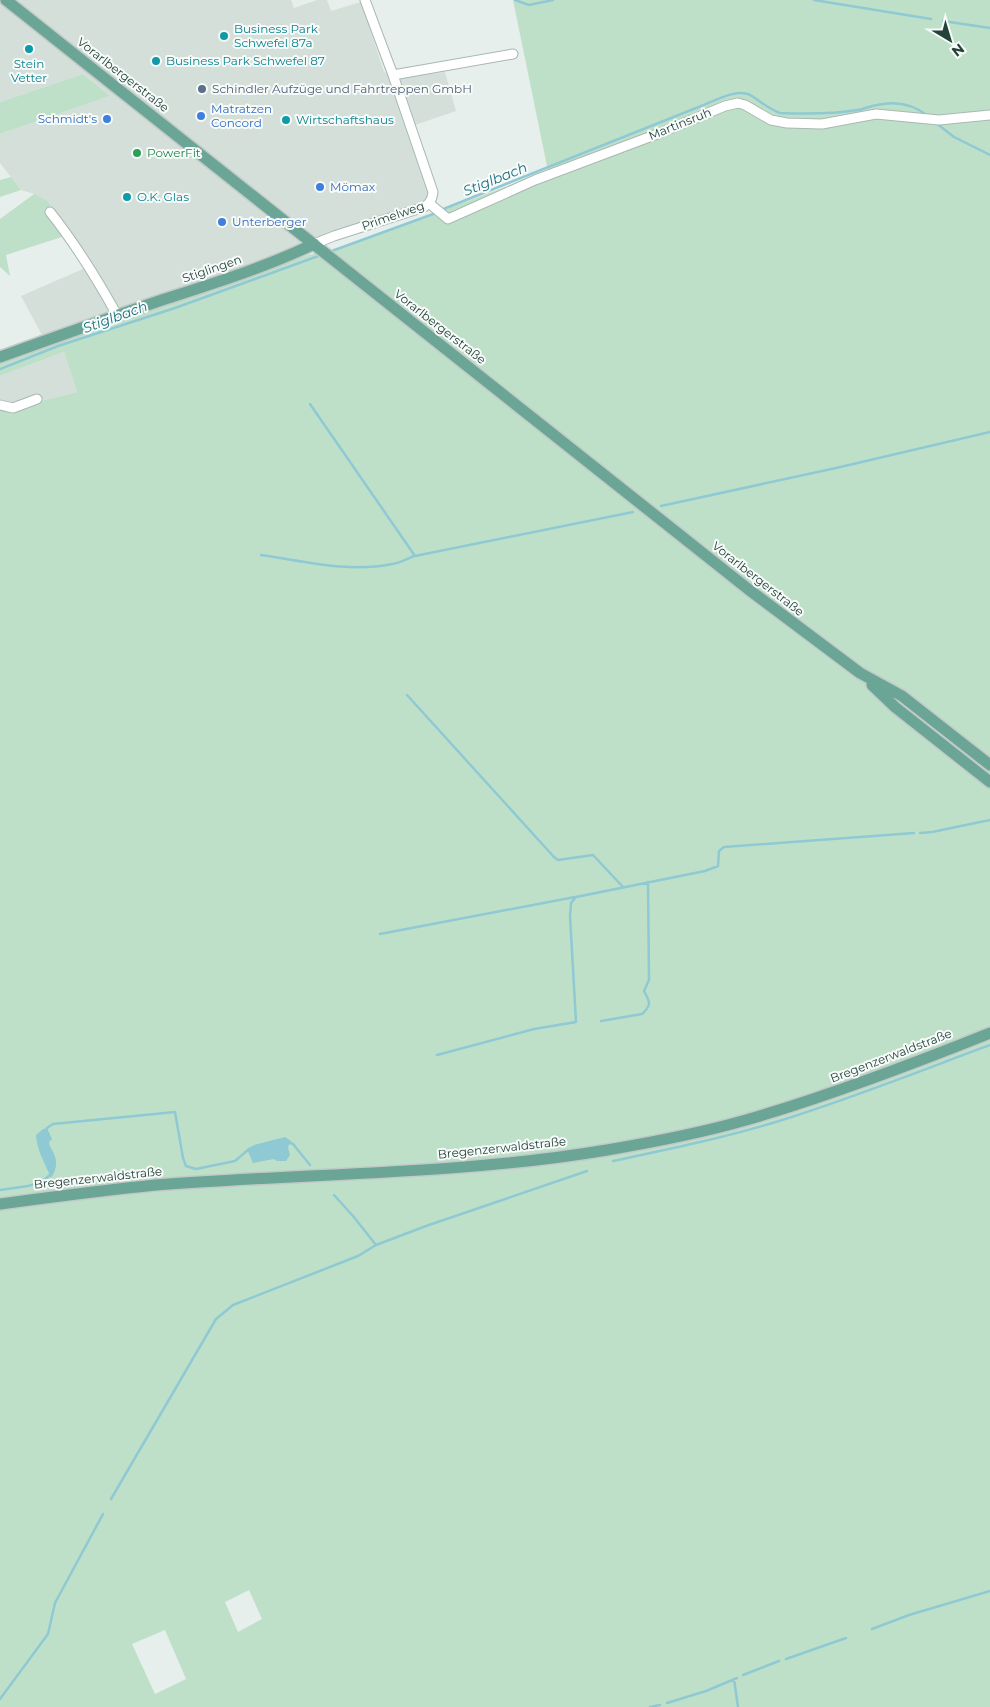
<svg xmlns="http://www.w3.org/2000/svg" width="990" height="1707" font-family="Montserrat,sans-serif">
<rect width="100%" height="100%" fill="#e6efeb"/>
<!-- built -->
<path fill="#d4dfda" d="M0 0H291L294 8 317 0H327L331 11 361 2 384 72 401 78 445 72 456 111 415 125 409 130 425 177 430 199 324 236 289 253 43 337 21 296 92 265 34 194 21 190 0 163V134L110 96 83 74 0 102Z
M64 352 77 392 0 411V376Z"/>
<!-- green -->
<path fill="#bfe0c8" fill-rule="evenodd" d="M513 0H990V1707H0V411L77 392 64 352 0 376V361L56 342 119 322 308 255 344 247 548 171ZM249 1590 262 1619 238 1632 225 1602ZM165 1630 186 1679 155 1694 132 1644Z
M83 74 110 96 0 134V102Z
M11 177 21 190 0 197V180Z
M34 194 47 201 71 234 6 255 10 276 0 267V219Z"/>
<!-- water -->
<path fill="#8ec9d4" d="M47 1128 52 1139 49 1142C50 1148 52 1149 54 1154 58 1162 56 1171 51 1178 45 1163 37 1151 36 1135L43 1129Z
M285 1137 291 1141 288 1147 290 1155 286 1161H277L274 1159 253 1163 247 1149 254 1145Z"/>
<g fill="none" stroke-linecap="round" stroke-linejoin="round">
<!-- stream -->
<path stroke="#8ec9d4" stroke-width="2.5" d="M515 0 529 5 553 0
M814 0 931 19
M943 21 990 28
M936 123 954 137 990 155
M441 210 701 106C715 101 738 87 752 96 761 102 769 109 780 113 805 114 833 114 858 110 864 109 870 106 877 105 895 101 913 104 928 116
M329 252 436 213
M0 369 58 346 175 308 321 255
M310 404 415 556 633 512
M661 506 836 468 990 432
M261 555C304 561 349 573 392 564 400 563 407 559 414 556
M407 695 554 857 558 860 593 855 623 887
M920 833 932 832 990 820
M380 934 575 897
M601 1021 642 1014C653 1004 649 1001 644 991L649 980 648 882
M437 1055 534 1029 576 1022 570 916 571 903 576 897 705 871 718 866 719 851 724 847 914 833
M46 1131 47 1128 53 1124 175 1112 183 1158 186 1166 196 1169 235 1161 249 1149
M288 1142 293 1144 310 1165
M613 1161C668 1149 724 1138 779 1121 850 1099 920 1071 990 1045
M0 1190 28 1186 42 1182 52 1173
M334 1195 353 1216 376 1245 426 1226 587 1171
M111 1499 216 1319 233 1305 358 1256 376 1245
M872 1629 909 1615 990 1591
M786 1659 846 1638
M743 1675 779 1661
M734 1679 738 1707
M0 1699 48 1634 55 1603 103 1514
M667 1703 706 1691 737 1678
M650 1707 660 1705"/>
<defs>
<path id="minor" d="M393 75 513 54
M430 204 448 219 535 180 660 133 725 106 738 103 745 105 771 120 787 123 822 124 876 114 939 120 990 115
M50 212C77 246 96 277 117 315
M314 244 334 236 424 207C430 203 432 200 433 192L393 75 365 0
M0 405 13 408 37 399"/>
<path id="major" d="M6 0 748 589 860 673 902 696 990 765
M0 357C53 338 106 319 159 301 211 284 264 268 314 244
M872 685 895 707 990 782
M0 1204C52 1197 104 1190 156 1185 306 1173 458 1175 607 1150 654 1142 701 1133 746 1120 829 1096 910 1065 990 1033"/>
</defs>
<!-- minor casing -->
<use href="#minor" stroke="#a8b8b2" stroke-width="11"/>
<!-- major casing -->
<use href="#major" stroke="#c2cac8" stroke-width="14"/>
<!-- minor -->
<use href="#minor" stroke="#fff" stroke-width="9"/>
<!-- major -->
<use href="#major" stroke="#6aa596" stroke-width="11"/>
</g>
<!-- markers -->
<g fill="#0f9aa8" stroke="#f7fbf9" stroke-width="2">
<circle cx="224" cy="36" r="5"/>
<circle cx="29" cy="49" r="5"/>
<circle cx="156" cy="61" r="5"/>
<circle cx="286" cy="120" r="5"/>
<circle cx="127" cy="197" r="5"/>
</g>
<circle fill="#5c6f8a" stroke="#f7fbf9" stroke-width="2" cx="202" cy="89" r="5"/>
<g fill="#3f7fe0" stroke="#f7fbf9" stroke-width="2">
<circle cx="201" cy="116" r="5"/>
<circle cx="107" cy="119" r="5"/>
<circle cx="320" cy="187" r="5"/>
<circle cx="222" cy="222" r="5"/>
</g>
<circle fill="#2e9e5b" stroke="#f7fbf9" stroke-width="2" cx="137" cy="153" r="5"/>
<g text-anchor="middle" stroke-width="4" stroke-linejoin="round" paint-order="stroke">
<!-- culture labels -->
<g font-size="12" fill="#0d838f" stroke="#f7fbf9" text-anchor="start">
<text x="234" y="33">Business Park<tspan x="234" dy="14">Schwefel 87a</tspan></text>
<text x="166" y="65">Business Park Schwefel 87</text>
<text x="29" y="68" text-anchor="middle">Stein<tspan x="29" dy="14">Vetter</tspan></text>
<text x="296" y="124">Wirtschaftshaus</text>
<text x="137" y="201">O.K. Glas</text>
</g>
<!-- street labels -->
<g font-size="12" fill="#24423a" stroke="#f7fbf9">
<text transform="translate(123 75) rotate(38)" y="4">Vorarlbergerstraße</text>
<text transform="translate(680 124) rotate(-22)" y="4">Martinsruh</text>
<text transform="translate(393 216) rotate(-19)" y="4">Primelweg</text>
<text transform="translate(212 269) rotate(-19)" y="4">Stiglingen</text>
<text transform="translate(440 327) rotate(38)" y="4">Vorarlbergerstraße</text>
<text transform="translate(758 579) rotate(38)" y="4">Vorarlbergerstraße</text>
<text transform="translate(891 1056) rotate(-21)" y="4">Bregenzerwaldstraße</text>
<text transform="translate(502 1148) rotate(-6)" y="4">Bregenzerwaldstraße</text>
<text transform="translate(98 1178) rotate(-6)" y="4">Bregenzerwaldstraße</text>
</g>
<!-- service labels -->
<g font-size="12" fill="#4e5e75" stroke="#f7fbf9" text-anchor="start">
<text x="212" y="93">Schindler Aufzüge und Fahrtreppen GmbH</text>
</g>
<!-- shop labels -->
<g font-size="12" fill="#366cbe" stroke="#f7fbf9" text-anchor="start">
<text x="211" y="113">Matratzen<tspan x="211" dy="14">Concord</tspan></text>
<text x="97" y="123" text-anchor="end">Schmidt's</text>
<text x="330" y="191">Mömax</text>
<text x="232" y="226">Unterberger</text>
</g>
<!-- leisure labels -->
<g font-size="12" fill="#27864d" stroke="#f7fbf9" text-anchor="start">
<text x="147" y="157">PowerFit</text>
</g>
<!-- water labels -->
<g font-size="14" font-style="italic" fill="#1c6f80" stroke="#f7fbf9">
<text transform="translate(495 179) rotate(-22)" y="5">Stiglbach</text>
<text transform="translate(115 317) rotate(-20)" y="5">Stiglbach</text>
</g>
</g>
<!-- north arrow -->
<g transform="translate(950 40) rotate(142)" stroke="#f7fbf9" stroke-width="4" paint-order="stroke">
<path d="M0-4L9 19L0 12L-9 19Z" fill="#24423a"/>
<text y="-8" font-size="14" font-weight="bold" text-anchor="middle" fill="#24423a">N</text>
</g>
</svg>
